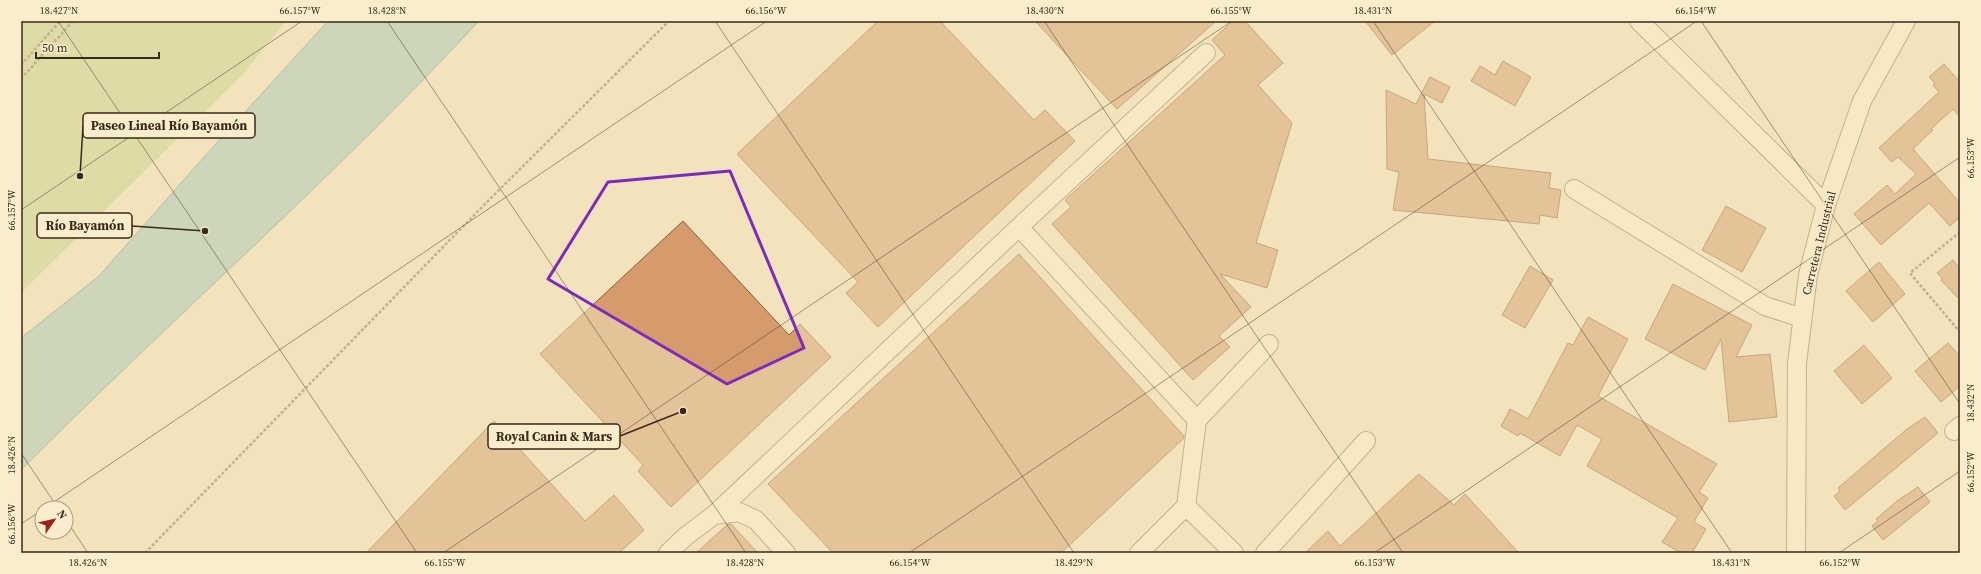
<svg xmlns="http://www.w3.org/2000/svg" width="1981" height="574" font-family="'Source Serif 4',serif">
<rect width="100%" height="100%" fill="#f2e3bc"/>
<!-- green -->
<path fill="#c7d18f" d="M21 21H286L244 73 21 293Z"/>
<!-- water -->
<path fill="#a0c3b9" stroke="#679188" d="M328 21H479C334 178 172 318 21 470V338L99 276 204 157Z"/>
<!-- building -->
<path fill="#d59b6d" stroke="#8d5b37" d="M878 21H940L1034 120 1045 110 1075 141 878 327 846 293 858 282 737 154Z
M1035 21H1216L1117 109Z
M1233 21H1245L1283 63 1258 85 1292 123 1256 243 1278 250 1267 288 1220 274 1251 307 1219 336 1230 347 1193 380 1052 224 1071 207 1065 200 1225 55 1212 40Z
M1365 21H1435L1392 55Z
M1503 61 1531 77 1515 106 1471 81 1480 66 1495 75Z
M1944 64 1960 82V117L1953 109 1931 129 1933 130 1913 149 1960 203V217L1950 226 1929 203 1881 245 1854 214 1887 185 1895 194 1916 174 1898 157 1892 162 1879 148 1939 92 1933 85 1935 83 1929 77Z
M1430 77 1450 87 1442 103 1424 94 1428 159 1551 173 1549 188 1561 190 1557 218 1540 215 1539 224 1393 210 1399 172 1387 169 1386 90 1416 104Z
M1726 206 1766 228 1742 272 1702 250Z
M683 221 789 335 800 324 831 357 671 507 638 471 643 465 540 354Z
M1019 254 1184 436V438L1061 553H833L768 484Z
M1953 260 1960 269V300L1941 280 1942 278 1937 273Z
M1879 262 1905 294 1873 322 1846 291Z
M1530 266 1553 280 1525 328 1502 315Z
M1673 284 1752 325 1736 357 1770 354 1777 417 1729 422 1721 339 1705 370 1645 339Z
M1588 317 1628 339 1598 396 1717 464 1699 492 1708 498 1694 522 1706 529 1692 553H1681L1662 542 1678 518 1587 466 1602 439 1577 425 1560 456 1520 433 1518 436 1501 426 1510 409 1528 419 1568 343 1573 345Z
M1948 343 1960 356V386L1941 402 1915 371Z
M1864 345 1892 378 1862 404 1834 371Z
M1925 417 1938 433 1845 510 1834 496 1840 491 1838 488 1907 429Z
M494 421 585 521 614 495 644 530 619 553H366Z
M1419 474 1454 505 1465 494 1519 553H1305L1328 531 1340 546Z
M1918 487 1930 502 1883 540 1872 526 1878 521 1876 519 1897 501Z
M728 524H731L758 553H696Z"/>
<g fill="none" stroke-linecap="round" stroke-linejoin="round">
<defs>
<path id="minor" d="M1639 21 1826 205
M1574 189 1765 306 1802 318
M1019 227 1206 53
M1197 420 1269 344
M1954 431 1960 426
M1186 506 1234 553
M714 515 1019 227 1197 420 1186 506 1139 553
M668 553 686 536 714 515 739 512 756 520 786 553
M1265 553 1366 441
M1796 553 1797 363 1808 275 1826 205 1862 101 1906 21"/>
</defs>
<!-- minor casing -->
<use href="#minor" stroke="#8b7354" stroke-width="20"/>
<!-- path -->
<path stroke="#8b7354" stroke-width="2.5" stroke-dasharray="3 2" stroke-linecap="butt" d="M21 65 60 21
M21 79 73 21
M1960 232 1910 273 1960 332
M145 553 484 205 669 21"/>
<!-- minor -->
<use href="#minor" stroke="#fcf0cf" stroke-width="18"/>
</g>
<!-- marked area -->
<path d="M0 0H1981V574H0ZM730 171 804 348 727 384 548 279 608 182Z" fill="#f2e3bc" fill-opacity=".55" fill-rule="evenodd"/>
<path fill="none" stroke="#7b2cbf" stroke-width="3" stroke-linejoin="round" d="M730 171 804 348 727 384 548 279 608 182Z"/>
<!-- ticks -->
<path fill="none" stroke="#392a1a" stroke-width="1" stroke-opacity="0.45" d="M58 21 417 553M387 21 746 553M715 21 1074 553M1044 21 1403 553M1373 21 1732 553M1701 21 1960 404M21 210 302 21M21 453 58 508M45 508 767 21M66 520 88 553M21 524 42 510M443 553 1232 21M909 553 1697 21M1374 553 1960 157M1839 553 1960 471"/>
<g text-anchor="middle" stroke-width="3" stroke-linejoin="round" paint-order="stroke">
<!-- street labels -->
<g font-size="12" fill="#392a1a" stroke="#f9edcc">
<text transform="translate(1819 243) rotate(-76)" y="4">Carretera Industrial</text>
</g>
</g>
<!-- callouts -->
<path fill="none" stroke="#392a1a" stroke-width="1.5" d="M80 176L83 126M205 231L132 226M683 411L620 436"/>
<g fill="#392a1a" stroke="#f9edcc" stroke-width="1.5">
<circle cx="80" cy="176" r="4"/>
<circle cx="205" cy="231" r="4"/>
<circle cx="683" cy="411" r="4"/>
</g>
<g fill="#f9edcc" stroke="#392a1a" stroke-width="1.5">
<rect x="83" y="113" width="172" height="25" rx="4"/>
<rect x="37" y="213" width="95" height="25" rx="4"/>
<rect x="488" y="424" width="132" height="25" rx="4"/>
</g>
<g font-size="13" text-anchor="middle" font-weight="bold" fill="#392a1a">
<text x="169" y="130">Paseo Lineal Río Bayamón</text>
<text x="85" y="230">Río Bayamón</text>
<text x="554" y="441">Royal Canin &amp; Mars</text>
</g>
<!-- border -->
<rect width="1981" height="574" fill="none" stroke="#f9edcc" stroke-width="44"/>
<!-- north arrow -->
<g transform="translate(54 520) rotate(56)"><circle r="19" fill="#f9edcc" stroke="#ac9f85"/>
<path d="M0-3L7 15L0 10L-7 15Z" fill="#a0201d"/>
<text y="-6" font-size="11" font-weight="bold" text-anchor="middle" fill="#392a1a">N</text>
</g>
<!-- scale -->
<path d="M36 52v6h123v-6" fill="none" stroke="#392a1a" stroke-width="2"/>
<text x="42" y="52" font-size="12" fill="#392a1a" stroke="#f9edcc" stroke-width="3" paint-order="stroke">50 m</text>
<rect x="22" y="22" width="1937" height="530" fill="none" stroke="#392a1a" stroke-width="1.5"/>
<g font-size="10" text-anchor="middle" fill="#392a1a">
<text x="59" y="14">18.427°N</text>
<text x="300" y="14">66.157°W</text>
<text x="387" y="14">18.428°N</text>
<text x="766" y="14">66.156°W</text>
<text x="1045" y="14">18.430°N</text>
<text x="1231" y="14">66.155°W</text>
<text x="1373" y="14">18.431°N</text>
<text x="1696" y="14">66.154°W</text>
<text transform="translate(1970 158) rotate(-90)" y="4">66.153°W</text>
<text transform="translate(11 210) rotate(-90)" y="4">66.157°W</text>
<text transform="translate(1970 403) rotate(-90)" y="4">18.432°N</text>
<text transform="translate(11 455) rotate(-90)" y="4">18.426°N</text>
<text transform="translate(1970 472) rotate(-90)" y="4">66.152°W</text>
<text transform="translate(11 524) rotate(-90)" y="4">66.156°W</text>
<text x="88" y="566">18.426°N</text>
<text x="445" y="566">66.155°W</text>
<text x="745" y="566">18.428°N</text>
<text x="910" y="566">66.154°W</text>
<text x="1074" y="566">18.429°N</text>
<text x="1375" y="566">66.153°W</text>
<text x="1731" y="566">18.431°N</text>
<text x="1840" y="566">66.152°W</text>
</g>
</svg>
